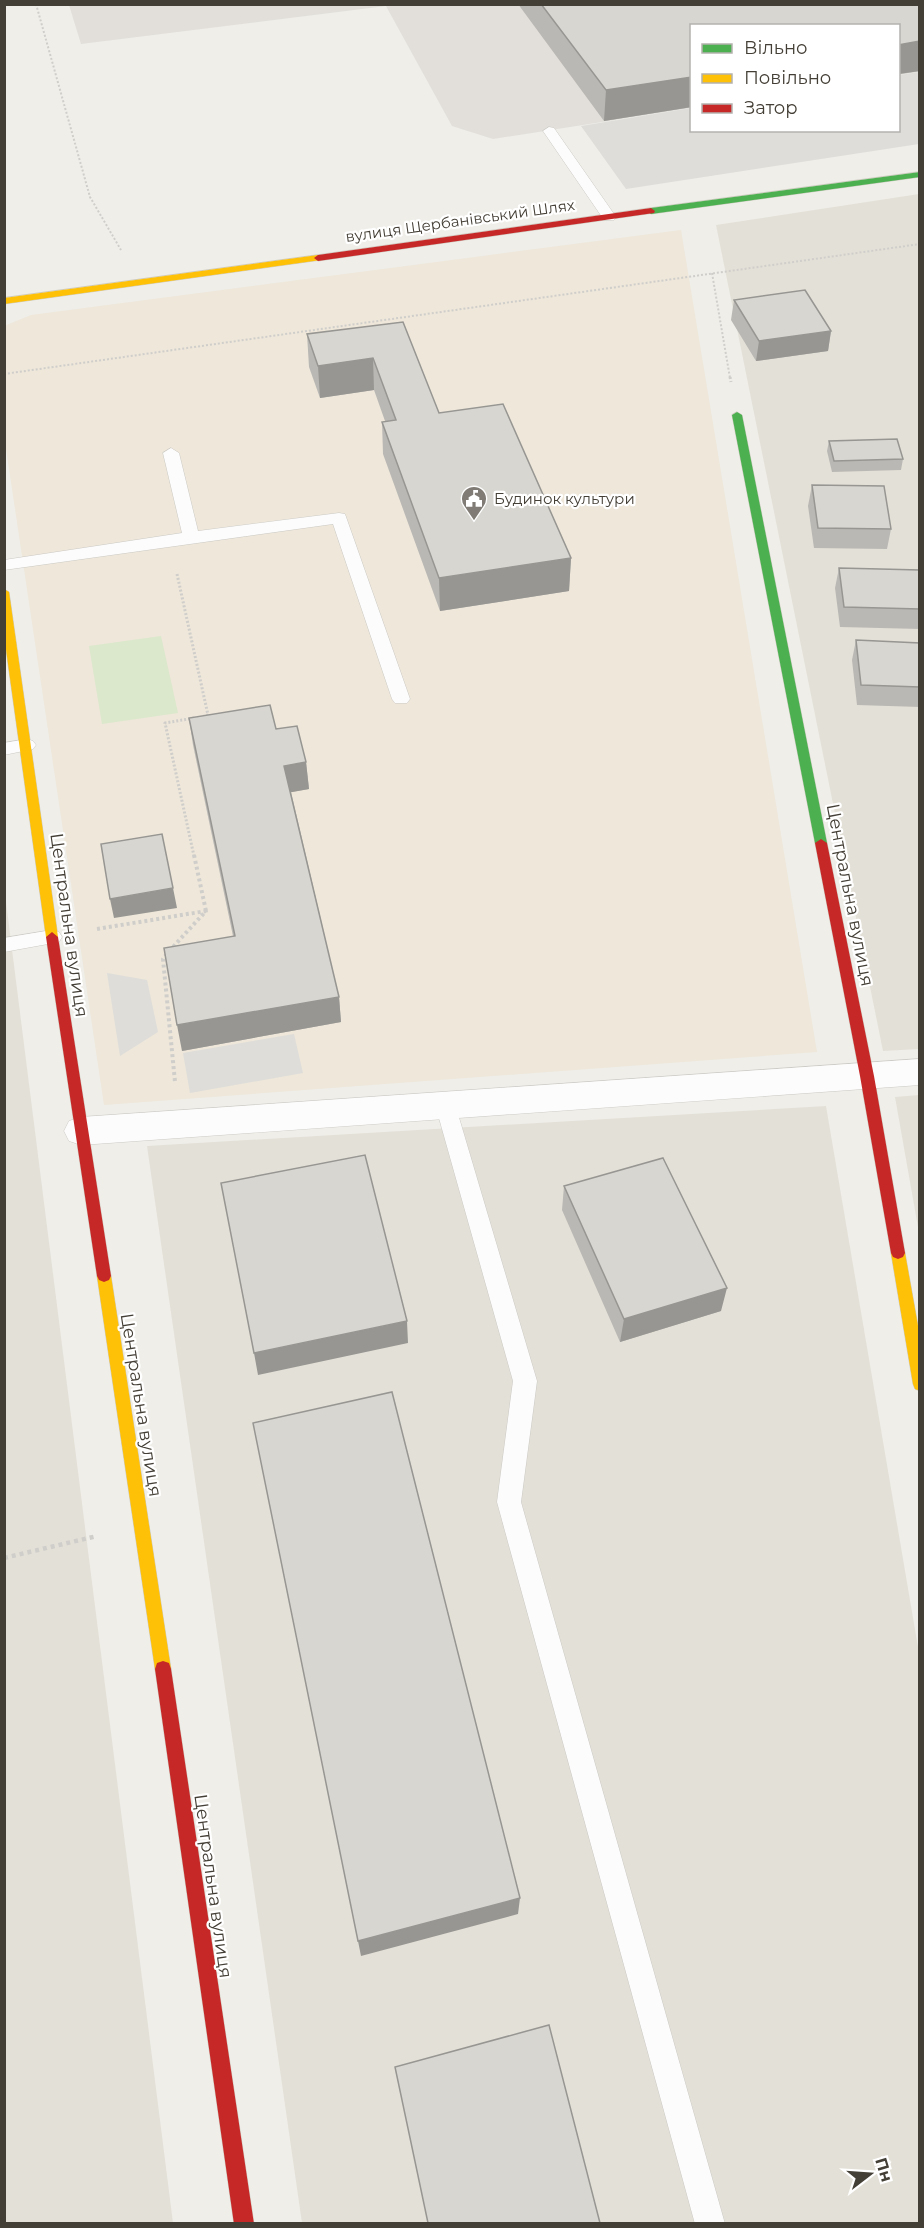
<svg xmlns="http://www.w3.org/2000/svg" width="924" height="2228" font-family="Montserrat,sans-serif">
<rect width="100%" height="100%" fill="#efeee9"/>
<!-- residential -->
<path fill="#e3e0d7" d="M919 194V1049L883 1051 716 225Z
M5 894 173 2223H5Z
M919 1095H920L919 1233 895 1097Z
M826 1106 919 1653V2223H302L147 1146Z"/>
<!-- commercial -->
<path fill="#eee7da" d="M681 230 817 1052 104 1105 5 442 4 326 31 315Z"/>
<!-- industrial -->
<path fill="#e2dfda" d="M69 5H919V72L899 75 898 26H692L691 108 493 139 452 126 386 6 81 44Z"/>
<!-- green -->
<path fill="#dbe8cb" d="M161 636 178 713 102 724 89 646Z"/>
<!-- parking -->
<path fill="#deddd9" d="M919 72V144L626 189 581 126 691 108 692 130H898L899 75Z
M107 973 147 980 158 1032 120 1056Z
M294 1034 303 1073 190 1093 183 1053Z"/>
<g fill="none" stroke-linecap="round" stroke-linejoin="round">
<defs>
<path id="lane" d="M549 127 554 128 614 214 616 217 614 220H604L543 131Z
M171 448 179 453 198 531 339 513 345 514 410 699 407 703H395L392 699 333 524 4 570V560L182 533 163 453Z
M27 739 33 741 36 745 33 749 4 755V743Z
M52 930 59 932 62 937 59 942 4 952V938Z
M445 1096 452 1098 455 1104 537 1381 521 1502 725 2224H695L497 1502 513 1381 435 1104 438 1098Z"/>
<path id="street" d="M920 1059V1085L81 1145 69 1141 64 1131 69 1121 81 1117Z"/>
<path id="fast" d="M920 172V177L651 214 647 211 651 208Z
M737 412 742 415 827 843 821 847 815 843 732 415Z"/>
<path id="slow" d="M318 255 322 258 321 260 4 304V298Z
M4 589 9 592 58 937 52 942 46 937 4 635Z
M898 1247 903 1249 905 1253 920 1337V1391L915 1389 913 1384 891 1253 893 1249Z
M104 1270 109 1272 111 1276 171 1669 169 1675 163 1677 157 1675 155 1669 97 1276 99 1272Z"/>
<path id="jam" d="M651 208 655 211 654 213 318 261 314 258 318 255Z
M821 839 827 843 874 1076 905 1253 903 1257 898 1259 893 1257 891 1253 860 1076 815 843Z
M52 932 58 937 111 1276 109 1280 104 1282 99 1280 97 1276 46 937Z
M163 1661 169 1663 171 1669 254 2224H234L155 1669 157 1663Z"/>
</defs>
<!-- lane casing -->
<use href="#lane" stroke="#cbcac5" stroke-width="1"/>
<!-- street casing -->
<use href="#street" stroke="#cbcac5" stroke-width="1"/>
<!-- fast casing -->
<use href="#fast" stroke="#cecbc0" stroke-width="1"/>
<!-- slow casing -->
<use href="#slow" stroke="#cecbc0" stroke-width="1"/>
<!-- jam casing -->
<use href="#jam" stroke="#cecbc0" stroke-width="1"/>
<!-- path-far3 -->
<path stroke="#d0cecb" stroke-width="2" stroke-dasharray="2 2" stroke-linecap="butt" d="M36 4 90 197 121 250
M712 273 730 378
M4 374 920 244"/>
<!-- path-far2 -->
<path stroke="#d0cecb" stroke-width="3" stroke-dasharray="2 2" stroke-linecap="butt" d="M730 377 731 382
M177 574 208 715 204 716
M194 718 165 723 194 856"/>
<!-- path-far1 -->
<path stroke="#d0cecb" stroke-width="4" stroke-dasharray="3 3" stroke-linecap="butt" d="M194 855 206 911
M97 929 206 911 172 948
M167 954 163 959 175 1082"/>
<!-- path -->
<path stroke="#d0cecb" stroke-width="4.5" stroke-dasharray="4 4" stroke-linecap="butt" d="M4 1558 97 1536"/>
<!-- lane -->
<use href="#lane" fill="#fdfcfc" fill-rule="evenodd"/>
<!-- street -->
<use href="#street" fill="#fdfcfc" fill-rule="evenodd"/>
<!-- fast -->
<use href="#fast" fill="#4caf50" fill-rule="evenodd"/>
<!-- slow -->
<use href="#slow" fill="#ffc107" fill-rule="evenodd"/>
<!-- jam -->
<use href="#jam" fill="#c62828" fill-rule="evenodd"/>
</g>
<!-- wall -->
<path fill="#bab8b4" d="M518 4H920V71L604 121Z
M734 300 831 331 828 351 756 361 731 320Z
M403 322 439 413 571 558 569 591 440 611 383 454 382 422 385 421 374 390 320 398 309 367 307 334Z
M829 441 903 459 901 470 832 472 827 451Z
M812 485 891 529 887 549 814 548 808 506Z
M839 568 920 570V629L840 627 835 588Z
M856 640 920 643V707L857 705 852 660Z
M189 718 306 762 309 789 291 792 339 997 341 1022 182 1051 233 936 193 745Z
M564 1186 721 1311 620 1342 562 1210Z"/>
<!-- shaded-wall -->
<path fill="#979692" d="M920 41V71L898 74V45Z
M692 77V107L604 121 606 90Z
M831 331 828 351 756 361 759 341Z
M373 358 374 390 320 398 318 366Z
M571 558 569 591 440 611 439 578Z
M306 762 309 789 287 793 284 766Z
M173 888 177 908 114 918 110 899Z
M339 997 341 1022 182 1051 177 1025Z
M727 1288 721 1311 620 1342 624 1319Z
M407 1321 408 1343 258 1375 254 1353Z
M520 1898 518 1914 361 1956 358 1941Z"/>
<!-- building -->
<path fill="#d8d6d1" stroke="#979692" stroke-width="1.5" d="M541 4H920V41L898 45V26H692V77L606 90Z
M805 290 831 331 759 341 734 300Z
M403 322 439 413 503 404 571 558 439 578 382 422 396 420 373 358 318 366 307 334Z
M897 439 903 459 834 461 829 441Z
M812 485 884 486 891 529 818 528Z
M839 568 920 570V609L844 607Z
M856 640 920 643V687L861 685Z
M270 705 276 729 297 726 306 762 284 766 339 997 177 1025 164 948 235 936 189 718Z
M162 834 173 888 110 899 101 844Z
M365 1155 407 1321 254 1353 221 1183Z
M663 1158 727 1288 624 1319 564 1186Z
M392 1392 520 1898 358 1941 253 1423Z
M549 2025 600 2223H428L395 2067Z"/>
<!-- icons -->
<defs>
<symbol id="civic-pin" viewBox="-11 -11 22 30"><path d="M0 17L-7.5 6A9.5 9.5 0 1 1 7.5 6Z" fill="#807c75" stroke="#fff"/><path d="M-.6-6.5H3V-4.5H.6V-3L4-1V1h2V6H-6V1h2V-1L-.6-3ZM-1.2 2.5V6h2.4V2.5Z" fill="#fff"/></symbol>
</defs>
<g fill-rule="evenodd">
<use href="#civic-pin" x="459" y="484" width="30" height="40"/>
</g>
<g text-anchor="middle" stroke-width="4.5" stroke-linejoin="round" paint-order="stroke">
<!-- far-street labels -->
<g font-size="15" fill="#443f36" stroke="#fff">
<text transform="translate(460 221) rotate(-8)" y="5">вулиця Щербанівський Шлях</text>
</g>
<!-- far-poi labels -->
<g font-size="15" fill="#443f36" stroke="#fff" text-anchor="start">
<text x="494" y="504">Будинок культури</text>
</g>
<!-- street labels -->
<g font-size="18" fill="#443f36" stroke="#fff">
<text transform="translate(850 895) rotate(79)" y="6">Центральна вулиця</text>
<text transform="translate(69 925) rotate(82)" y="6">Центральна вулиця</text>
<text transform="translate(141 1405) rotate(81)" y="6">Центральна вулиця</text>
<text transform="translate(213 1886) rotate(82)" y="6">Центральна вулиця</text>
</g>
</g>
<!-- border -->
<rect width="924" height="2228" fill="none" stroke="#443f36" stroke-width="12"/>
<!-- legend -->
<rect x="690" y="24" width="210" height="108" fill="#ffffff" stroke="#b4b2af" stroke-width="1.5"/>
<rect x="702" y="44" width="30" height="9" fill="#4caf50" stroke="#b4b2af" stroke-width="1.5"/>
<text x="744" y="54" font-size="18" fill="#443f36">Вільно</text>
<rect x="702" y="74" width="30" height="9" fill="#ffc107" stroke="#b4b2af" stroke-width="1.5"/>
<text x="744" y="84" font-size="18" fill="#443f36">Повільно</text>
<rect x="702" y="104" width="30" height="9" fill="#c62828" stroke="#b4b2af" stroke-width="1.5"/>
<text x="744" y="114" font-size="18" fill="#443f36">Затор</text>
<!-- north arrow -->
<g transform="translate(870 2174) rotate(73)" stroke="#ffffff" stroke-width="4.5" paint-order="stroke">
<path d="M0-4.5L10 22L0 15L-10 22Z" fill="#443f36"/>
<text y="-9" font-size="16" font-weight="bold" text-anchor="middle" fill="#443f36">Пн</text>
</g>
</svg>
